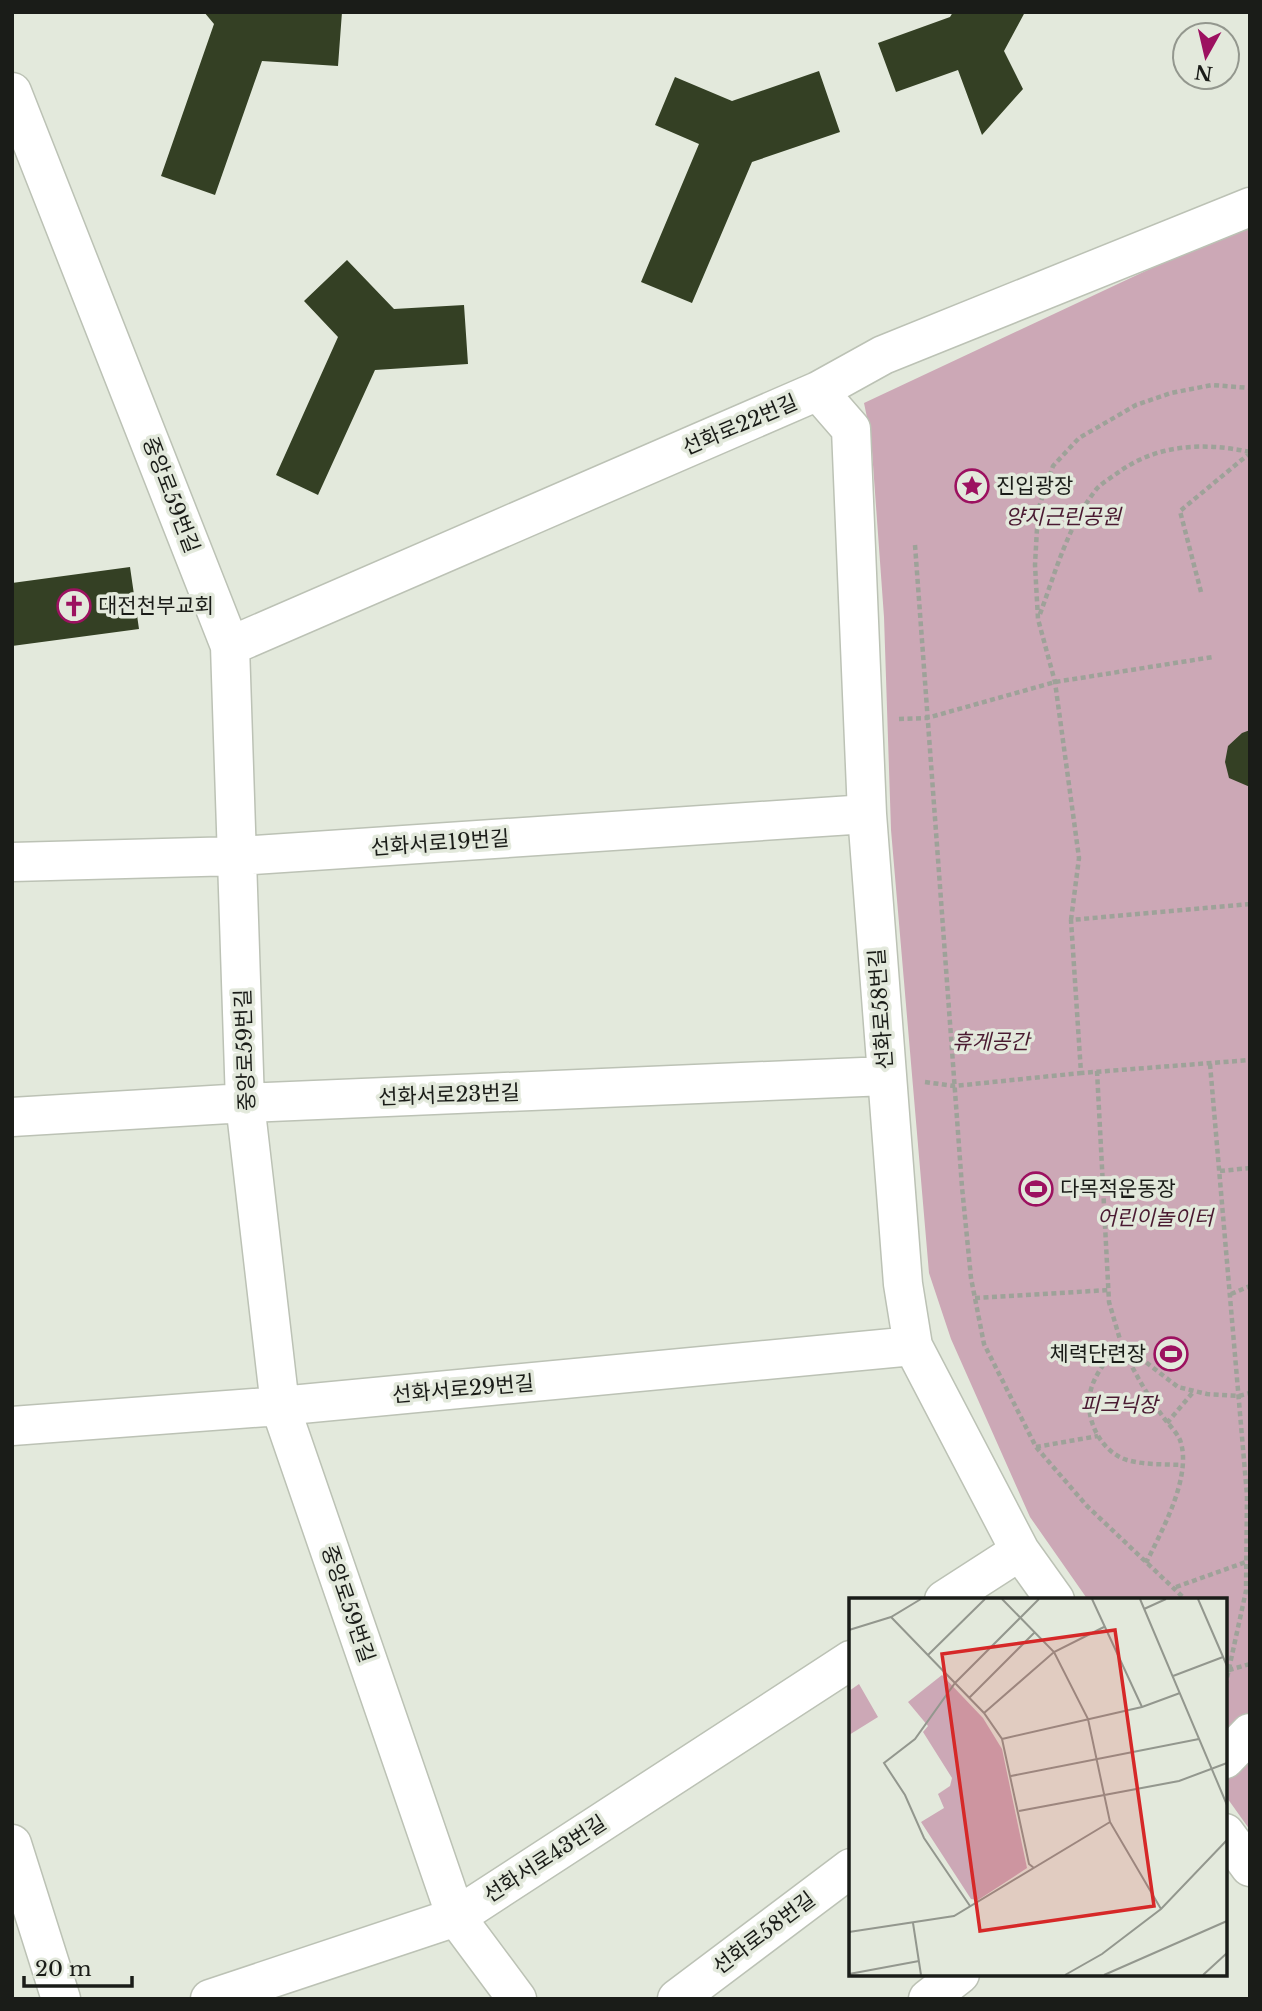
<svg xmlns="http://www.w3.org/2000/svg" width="1262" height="2011" font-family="'Libre Baskerville','Noto Sans KR',serif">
<rect width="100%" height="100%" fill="#e3e9dc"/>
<!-- green -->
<path fill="#cca8b6" d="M1250 222V1830L1225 1795V1600H1088L1030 1517 951 1339 929 1273 891 830 884 617 871 437 864 403Z"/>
<!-- building -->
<path fill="#344024" d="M204 12H342L338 66 262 61 215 195 161 176 214 24Z
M953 12H1025L1004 51 1023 89 982 135 958 70 896 92 878 43 950 17Z
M819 71 840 132 752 162 692 303 641 282 699 144 655 125 675 77 732 101Z
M347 260 394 309 464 305 468 364 375 370 318 495 276 475 338 337 304 301Z
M130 567 139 629 12 646V583Z
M1250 730V787L1229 778 1225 762 1228 746 1242 733Z"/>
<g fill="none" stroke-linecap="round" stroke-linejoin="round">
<defs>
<path id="minor" d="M12 92 230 646 245 1103 280 1406 456 1917 517 1999
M818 391 851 429 867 814 903 1284 913 1346 1020 1551 1055 1600
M230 646 818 391 883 355 1250 207
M12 862 238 856 867 814
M12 1117 245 1103 886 1076
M12 1426 280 1406 913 1346
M944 1600 1020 1551
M1225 1759 1250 1733
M1225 1833 1250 1867
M12 1844 61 1999
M210 1999 456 1917 851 1660
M677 1999 851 1868
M928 1999 960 1974"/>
</defs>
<!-- minor casing -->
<use href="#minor" stroke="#bcc2b5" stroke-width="41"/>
<!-- path -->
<path stroke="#9ea299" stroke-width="4.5" stroke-dasharray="5 3.5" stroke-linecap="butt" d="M915 545 962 1187 971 1278 984 1344 1036 1447 1087 1506 1186 1600
M1201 592 1180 511 1250 453
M1040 614C1055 573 1068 526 1095 491 1100 484 1109 479 1116 474 1156 444 1203 442 1250 452
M899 719 927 718 1055 682 1213 657
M1250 904 1071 920 1081 1073 1250 1060
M1071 920 1079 858 1055 682 1038 619 1035 565 1038 510 1053 466 1079 438 1136 405 1171 393 1212 385 1250 388
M1210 1064 1247 1495 1246 1591 1225 1687
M1097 1071 1109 1302 1121 1343 1178 1387 1207 1394 1239 1396 1250 1393
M925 1082 954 1086 1081 1073
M1220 1171 1250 1168
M1231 1294 1250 1286
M975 1298 1109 1290
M1167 1423 1194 1391
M1036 1447 1098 1436
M1146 1563C1161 1532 1193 1476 1180 1440 1176 1431 1166 1422 1161 1414 1145 1391 1132 1369 1121 1343 1109 1357 1093 1375 1090 1394 1085 1420 1101 1452 1127 1460 1144 1465 1163 1464 1181 1465
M1176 1587 1246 1562
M1225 1662 1229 1670 1250 1664"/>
<!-- minor -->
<use href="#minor" stroke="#fff" stroke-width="38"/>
</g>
<!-- icons -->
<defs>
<symbol id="sight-ring" viewBox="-11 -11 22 22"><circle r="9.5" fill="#e3e9dc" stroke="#9c1160" stroke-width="1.5"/><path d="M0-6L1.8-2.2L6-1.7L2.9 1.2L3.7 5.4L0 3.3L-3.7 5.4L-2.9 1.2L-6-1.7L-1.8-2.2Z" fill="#9c1160"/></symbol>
<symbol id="church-ring" viewBox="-11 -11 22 22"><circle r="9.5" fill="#e3e9dc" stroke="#9c1160" stroke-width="1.5"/><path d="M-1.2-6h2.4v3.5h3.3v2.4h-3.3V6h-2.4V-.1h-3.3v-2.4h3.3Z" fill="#9c1160"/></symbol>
<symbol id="stadium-ring" viewBox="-11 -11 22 22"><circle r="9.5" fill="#e3e9dc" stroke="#9c1160" stroke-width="1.5"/><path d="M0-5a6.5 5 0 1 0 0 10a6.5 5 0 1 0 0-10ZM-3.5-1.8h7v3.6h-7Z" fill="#9c1160"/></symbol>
</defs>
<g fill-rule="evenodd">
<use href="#sight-ring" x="953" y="467" width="38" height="38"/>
<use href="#church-ring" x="55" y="587" width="38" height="38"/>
<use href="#stadium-ring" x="1017" y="1170" width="38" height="38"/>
<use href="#stadium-ring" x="1152" y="1335" width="38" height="38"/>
</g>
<g text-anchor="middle" stroke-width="7" stroke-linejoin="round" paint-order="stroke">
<!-- street labels -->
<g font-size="21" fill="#1a1c18" stroke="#e3e9dc">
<text transform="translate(740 425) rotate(-23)" y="7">선화로22번길</text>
<text transform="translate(171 495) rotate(69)" y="7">중앙로59번길</text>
<text transform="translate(440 843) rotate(-4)" y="7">선화서로19번길</text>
<text transform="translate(881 1009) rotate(-94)" y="7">선화로58번길</text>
<text transform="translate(245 1050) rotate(-92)" y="7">중앙로59번길</text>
<text transform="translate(449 1095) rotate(-2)" y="7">선화서로23번길</text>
<text transform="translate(463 1389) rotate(-5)" y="7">선화서로29번길</text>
<text transform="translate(348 1604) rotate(71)" y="7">중앙로59번길</text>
<text transform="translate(545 1859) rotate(-33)" y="7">선화서로43번길</text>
<text transform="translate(764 1933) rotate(-37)" y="7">선화로58번길</text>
</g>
<!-- poi labels -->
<g font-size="21" fill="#1a1c18" stroke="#e3e9dc" text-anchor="start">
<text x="996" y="493">진입광장</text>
<text x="98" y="613">대전천부교회</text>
<text x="1060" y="1196">다목적운동장</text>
<text x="1146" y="1361" text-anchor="end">체력단련장</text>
</g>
<!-- park labels -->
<g font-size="21" font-style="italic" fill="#4a1a31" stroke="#e3e9dc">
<text x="1063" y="524">양지근린공원</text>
<text x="991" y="1049">휴게공간</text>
<text x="1155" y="1225">어린이놀이터</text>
<text x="1119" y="1412">피크닉장</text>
</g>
</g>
<!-- overview -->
<g transform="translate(849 1598)">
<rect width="378" height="378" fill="#e3e9dc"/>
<path d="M93 77 134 120 153 151 178 270 129 302 122 301 72 224 95 210 89 196 101 188 103 180 74 134 79 128 59 104ZM10 86 29 119 0 137V93Z" fill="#cca8b6"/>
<path fill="none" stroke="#93978e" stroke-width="2" d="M153 1 205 54 239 121 261 224 312 311M243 1 293 109M291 1 378 207M349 1 378 68M295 11 317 1M42 19 135 115 153 141 180 266 185 270M0 32 42 19 72 1M79 57 136 1M324 78 374 59M120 100 186 34M135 115 205 54 255 29M153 141 293 109 331 95M162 178 350 141M170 213 330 183 378 165M121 308 75 240 56 197 35 165 66 141 106 85 190 1M64 325 72 377M0 334 105 318 261 224M0 376 70 363M216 377 253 356 312 311 378 242M255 377 378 323M354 377 378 355"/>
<path fill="#d62828" fill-opacity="0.15" stroke="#d62828" stroke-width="3.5" d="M266 32 305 308 131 333 93 56Z"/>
<rect width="378" height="378" fill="none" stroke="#1a1c18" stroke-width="3.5"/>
</g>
<!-- border -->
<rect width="1262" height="2011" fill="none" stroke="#1a1c18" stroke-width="28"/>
<!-- north arrow -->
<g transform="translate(1206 56) rotate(188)"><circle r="33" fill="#e3e9dc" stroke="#93978e" stroke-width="2"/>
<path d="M0-5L12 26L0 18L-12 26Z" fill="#9c1160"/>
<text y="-10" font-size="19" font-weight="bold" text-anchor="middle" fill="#1a1c18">N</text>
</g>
<!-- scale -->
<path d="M24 1976v10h108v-10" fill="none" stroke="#1a1c18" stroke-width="3.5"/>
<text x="35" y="1976" font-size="21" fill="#1a1c18" stroke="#e3e9dc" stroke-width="5" paint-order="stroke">20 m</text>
</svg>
